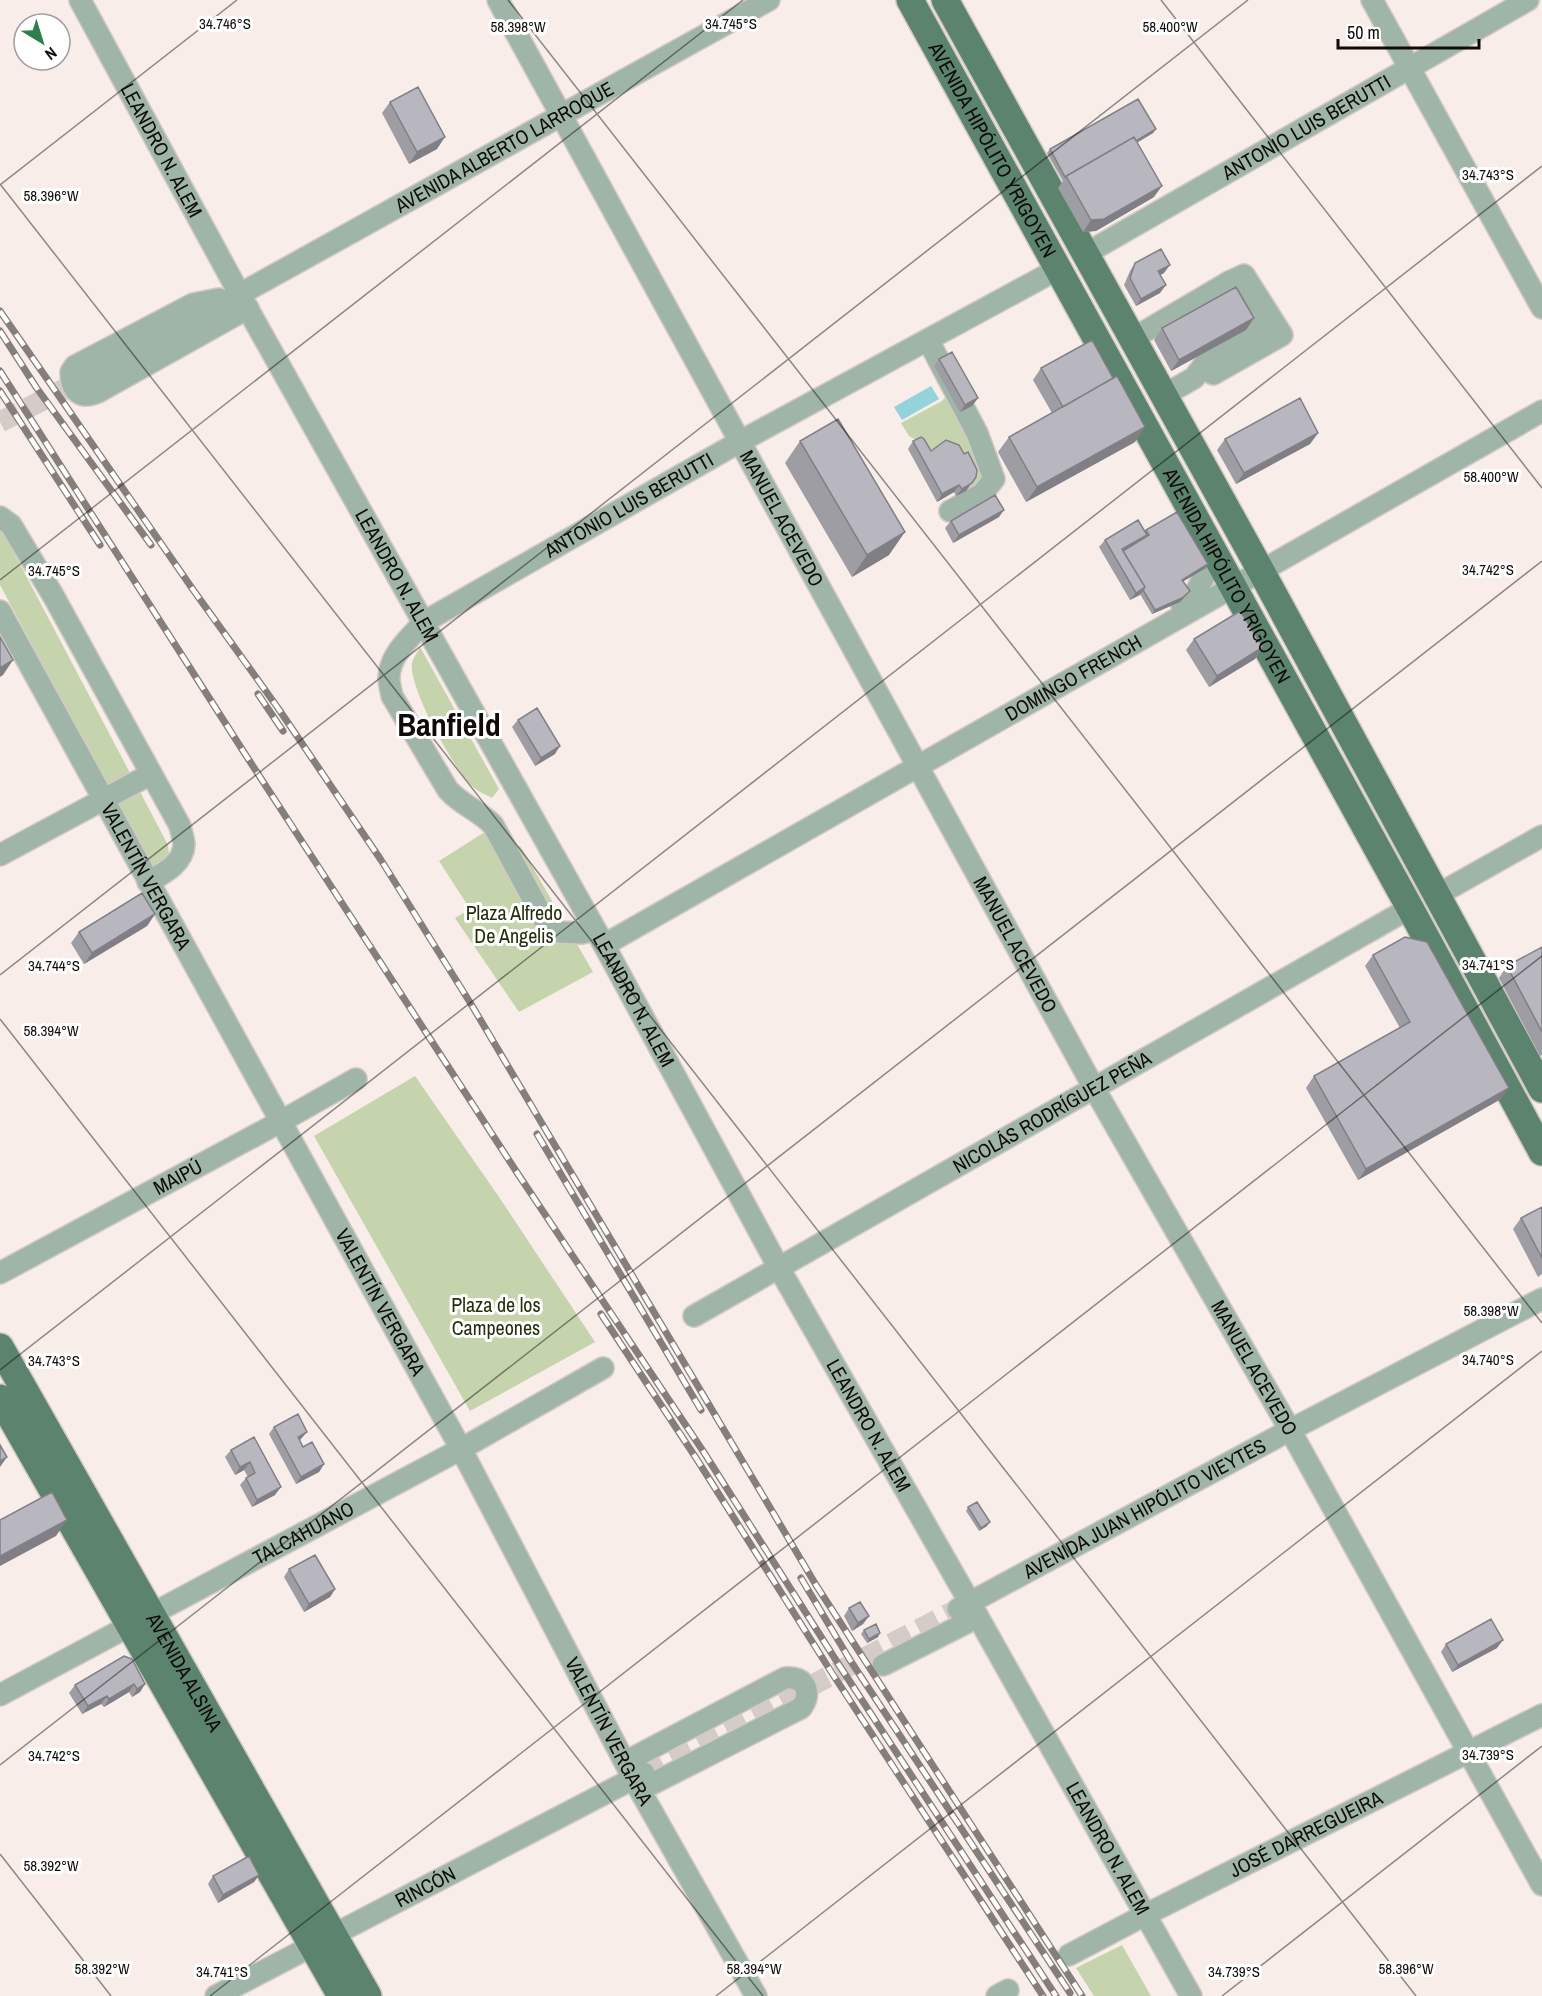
<svg xmlns="http://www.w3.org/2000/svg" width="1542" height="1996" font-family="'Archivo Narrow',sans-serif">
<rect width="100%" height="100%" fill="#f8ede8"/>
<!-- green -->
<path fill="#c5d4ac" d="M949 393 994 479 966 491 971 485 972 478 941 445 926 452 921 443 909 436 901 423 942 401Z
M0 529 4 534 168 845 169 855 163 862 154 865 148 861 0 585Z
M420 647 499 789 492 798C485 794 477 791 472 786 454 769 408 687 412 663 413 658 418 652 420 647Z
M488 830 521 847 593 972 519 1012 455 918 470 909 439 861Z
M415 1076 499 1197 595 1342 470 1411 314 1136Z
M1122 1945 1151 1996H1094L1076 1968Z"/>
<!-- water -->
<path fill="#94d2dc" d="M931 386 939 399 902 420 894 407Z"/>
<g fill="none" stroke-linecap="round" stroke-linejoin="round">
<!-- minor-tunnel -->
<path stroke="#d5cbc7" stroke-width="21" stroke-dasharray="21 10" stroke-linecap="butt" d="M0 422 86 378
M644 1773 958 1609"/>
<defs>
<g id="minor">
<path id="s1" d="M80 0 240 295 604 945 779 1268 978 1617 1191 1996"/>
<path id="s2" d="M498 0 1094 1088 1290 1430 1542 1885"/>
<path d="M1372 0 1542 308"/>
<path id="s3" d="M1085 254 1528 0"/>
<path d="M219 299 193 304 75 366 71 372C71 391 80 400 98 392L248 308"/>
<path d="M1132 339 1229 282 1254 324 1256 329 1252 335 1207 361 1194 378 1164 395"/>
<path d="M928 340 977 433 994 479 982 494 950 511"/>
<path d="M1213 374 1282 335 1244 275 1229 282"/>
<path id="s4" d="M86 378C315 255 541 125 769 0"/>
<path d="M0 517 11 525 54 597 180 826C181 832 184 839 184 845 183 864 162 874 148 882"/>
<path d="M1182 606 1191 601 1216 554"/>
<path id="s5" d="M0 611 461 1449 633 1778 756 1996"/>
<path d="M0 855 151 774"/>
<path d="M1437 895 1542 836"/>
<path id="s6" d="M595 930 582 933 559 932 546 923 493 825C478 810 463 806 448 790L392 696C391 690 389 684 389 678 389 655 410 638 424 622L741 441 1058 269"/>
<path id="s7" d="M604 945 1542 411"/>
<path id="s8" d="M0 1273 280 1122 356 1079"/>
<path id="s9" d="M694 1316 1410 908"/>
<path id="s10" d="M958 1609 1290 1430 1542 1299"/>
<path d="M883 1665 978 1617"/>
<path id="s11" d="M0 1695 461 1449 603 1368"/>
<path d="M625 1762 785 1678C805 1675 813 1693 801 1708L640 1790"/>
<path id="s12" d="M1069 1955 1145 1915 1542 1715"/>
<path id="s13" d="M216 1996 644 1773"/>
<path d="M997 1996 1008 1990"/>
</g>
<g id="major">
<path id="s14" d="M910 0 1410 908 1542 1152"/>
<path d="M945 0 1261 571 1542 1089"/>
<path id="s15" d="M0 1347 368 1996"/>
<path d="M0 1398 341 1996"/>
</g>
</defs>
<!-- minor casing -->
<use href="#minor" stroke="#d3c9c4" stroke-width="24"/>
<!-- major casing -->
<use href="#major" stroke="#d3c9c4" stroke-width="30"/>
<!-- minor -->
<use href="#minor" stroke="#9fb5a8" stroke-width="21"/>
<!-- major -->
<use href="#major" stroke="#5b836d" stroke-width="27"/>
<defs>
<path id="rail" d="M0 311 194 591 278 708 381 860 471 1004 816 1585 1082 1996
M0 331 36 387 151 545
M0 371 247 757 516 1171 703 1451 839 1665 1056 1996
M0 391 100 545
M258 694 283 731
M537 1134 701 1410
M601 1314 696 1458 830 1670 1043 1996
M801 1578 850 1660 1070 1993"/>
</defs>
<!-- rail casing -->
<use href="#rail" stroke="#857e7b" stroke-width="7"/>
<!-- rail -->
<use href="#rail" stroke="#fff" stroke-width="4.5" stroke-dasharray="14" stroke-linecap="butt"/>
</g>
<!-- wall -->
<path fill="#9e9da4" d="M390 102 437 149 409 164 382 113Z
M1156 129 1153 133 1137 143 1154 197 1096 231 1083 232 1058 188 1063 181 1047 153 1050 149Z
M1135 263 1164 273 1160 275V293L1136 306 1124 285 1130 271Z
M1162 328 1246 330 1171 371 1154 340Z
M939 359 978 398 972 406 960 412 934 366Z
M1041 368 1135 442 1026 502 998 452 1009 437 1052 413 1033 380Z
M1318 433 1310 444 1236 484 1217 450 1225 439Z
M800 441 889 555 852 577 785 463Z
M913 441 931 451 966 491 956 496 954 492 937 502 908 449Z
M999 517 953 543 945 528 951 521Z
M1146 530 1206 568 1183 581 1187 595 1180 602 1152 614 1140 594 1130 600 1099 547 1105 540 1145 532Z
M1194 639 1263 647 1255 659 1209 687 1186 650Z
M518 720 555 754 535 766 512 727Z
M155 914 147 926 84 964 71 943 79 932Z
M1542 947V1055L1540 1056 1499 978 1507 966Z
M1373 955 1501 1099 1358 1180 1306 1088 1314 1076 1400 1028 1365 966Z
M1542 1207V1274L1538 1277 1513 1229 1521 1218Z
M274 1427 301 1439 299 1441 303 1447 324 1464 319 1472 296 1484 269 1434Z
M254 1437 275 1495 252 1507 240 1485 246 1478 248 1477 244 1470 235 1475 225 1457 231 1450Z
M968 1507 987 1526 979 1531 966 1511Z
M289 1569 335 1589 330 1597 304 1612 284 1577Z
M849 1608 869 1616 863 1624 852 1631 844 1616Z
M864 1630 878 1637 867 1643 861 1634Z
M1446 1644 1497 1648 1452 1672 1441 1652Z
M145 1684 140 1692 132 1697 129 1692 104 1707 101 1704 82 1714 69 1693 75 1685Z
M259 1875 254 1882 218 1903 208 1884 213 1876Z"/>
<!-- shaded-wall -->
<path fill="#817f86" d="M1156 129 1153 133 1069 181Z
M445 137 437 149 409 164 417 152Z
M1162 186 1154 197 1096 231 1083 232 1091 220Z
M1170 265 1164 273 1153 279 1158 271Z
M1166 285 1160 293 1136 306 1141 299Z
M1254 318 1246 330 1171 371 1179 360Z
M978 398 972 406 960 412 965 405Z
M1145 427 1135 442 1026 502 1037 487Z
M1318 433 1310 444 1236 484 1244 473Z
M972 483 966 491 956 496 962 489Z
M959 485 954 492 937 502 942 494Z
M1004 510 999 517 953 543 959 535Z
M905 532 889 555 852 577 867 555Z
M1147 535 1141 543 1121 555 1122 549Z
M1208 564 1206 568 1179 584 1182 580Z
M1145 587 1140 595 1130 600 1136 593Z
M1190 591 1180 602 1152 614 1155 610Z
M1263 647 1255 659 1209 687 1217 676Z
M13 660 3 675 0 677V668Z
M560 746 555 754 535 766 541 758Z
M155 914 147 926 84 964 92 953Z
M1509 1088 1501 1099 1358 1180 1366 1169Z
M307 1432 301 1439 292 1445 298 1437Z
M7 1457 0 1467V1461Z
M250 1462 244 1470 235 1475 240 1467Z
M324 1464 319 1472 296 1484 301 1477Z
M281 1487 275 1495 252 1507 257 1500Z
M67 1520 56 1536 0 1566V1556Z
M990 1522 987 1526 979 1531 981 1528Z
M335 1589 330 1597 304 1612 309 1604Z
M869 1616 863 1624 852 1631 858 1623Z
M880 1633 878 1637 867 1643 869 1639Z
M1503 1640 1497 1648 1452 1672 1458 1665Z
M134 1684 129 1692 104 1707 109 1699Z
M145 1684 140 1692 132 1697 137 1689Z
M107 1696 101 1704 82 1714 88 1706Z
M259 1875 254 1882 218 1903 223 1895Z"/>
<!-- building -->
<path fill="#b8b6bf" stroke="#817f86" stroke-width="1.5" d="M418 87 445 137 417 152 390 102Z
M1138 99 1156 129 1136 141 1134 137 1065 177 1050 149Z
M1134 137 1162 186 1104 219 1091 220 1066 176Z
M1161 249 1170 265 1158 271 1166 285 1141 299 1130 278 1135 263Z
M1236 287 1254 318 1179 360 1162 328Z
M1092 340 1113 378 1063 407 1041 368Z
M952 352 978 398 965 405 939 359Z
M1117 376 1145 427 1037 487 1009 437Z
M1300 398 1318 433 1244 473 1225 439Z
M838 419 905 532 867 555 800 441Z
M921 437 924 439 931 451 946 440 959 445 964 454 968 452 977 470 976 477 972 483 962 489 959 485 942 494 913 441Z
M995 495 1004 510 959 535 951 521Z
M1177 512 1208 564 1182 580 1190 591 1182 598 1155 610 1143 590 1145 587 1123 551 1149 535 1146 530Z
M1138 520 1147 535 1122 549 1145 587 1136 593 1105 540Z
M1240 611 1263 647 1217 676 1194 639Z
M0 637 13 660 0 668Z
M537 708 560 746 541 758 518 720Z
M142 893 155 914 92 953 79 932Z
M1405 937 1427 942 1509 1088 1366 1169 1314 1076 1410 1022 1373 955Z
M1542 947V1032L1507 966Z
M1542 1207V1258L1521 1218Z
M298 1414 307 1432 298 1437 303 1447 312 1442 324 1464 301 1477 274 1427Z
M254 1437 281 1487 257 1500 246 1478 255 1473 250 1462 240 1467 231 1450Z
M0 1445 7 1457 0 1461Z
M52 1492 67 1520 0 1556V1520Z
M977 1502 990 1522 981 1528 968 1507Z
M315 1555 335 1589 309 1604 289 1569Z
M860 1602 869 1616 858 1623 849 1608Z
M1491 1619 1503 1640 1458 1665 1446 1644Z
M876 1624 880 1633 869 1639 864 1630Z
M124 1656 132 1659 145 1684 137 1689 134 1684 109 1699 107 1696 88 1706 75 1685Z
M249 1856 259 1875 223 1895 213 1876Z"/>
<!-- ticks -->
<path fill="none" stroke="#0e0b09" stroke-width="1.5" stroke-opacity="0.45" d="M508 0 1542 1323M1161 0 1542 488M0 184 1416 1996M0 185 237 0M0 580 743 0M0 975 1248 0M0 1019 763 1996M0 1370 1542 166M0 1765 1542 561M0 1854 111 1996M210 1996 1542 956M716 1996 1542 1351M1222 1996 1542 1746"/>
<g text-anchor="middle" stroke-width="6" stroke-linejoin="round" paint-order="stroke">
<!-- street labels -->
<g font-size="20" fill="#0e0b09" stroke="#fff">
<text dy="7" stroke="none"><textPath href="#s3" startOffset="255">ANTONIO LUIS BERUTTI</textPath></text>
<text dy="7" stroke="none"><textPath href="#s4" startOffset="478">AVENIDA ALBERTO LARROQUE</textPath></text>
<text dy="7" stroke="none"><textPath href="#s1" startOffset="171">LEANDRO N. ALEM</textPath></text>
<text dy="7" stroke="none"><textPath href="#s14" startOffset="171">AVENIDA HIPÓLITO YRIGOYEN</textPath></text>
<text dy="7" stroke="none"><textPath href="#s6" startOffset="652">ANTONIO LUIS BERUTTI</textPath></text>
<text dy="7" stroke="none"><textPath href="#s2" startOffset="591">MANUEL ACEVEDO</textPath></text>
<text dy="7" stroke="none"><textPath href="#s1" startOffset="657">LEANDRO N. ALEM</textPath></text>
<text dy="7" stroke="none"><textPath href="#s14" startOffset="657">AVENIDA HIPÓLITO YRIGOYEN</textPath></text>
<text dy="7" stroke="none"><textPath href="#s7" startOffset="540">DOMINGO FRENCH</textPath></text>
<text dy="7" stroke="none"><textPath href="#s5" startOffset="303">VALENTÍN VERGARA</textPath></text>
<text dy="7" stroke="none"><textPath href="#s2" startOffset="1077">MANUEL ACEVEDO</textPath></text>
<text dy="7" stroke="none"><textPath href="#s1" startOffset="1143">LEANDRO N. ALEM</textPath></text>
<text dy="7" stroke="none"><textPath href="#s9" startOffset="412">NICOLÁS RODRÍGUEZ PEÑA</textPath></text>
<text dy="7" stroke="none"><textPath href="#s8" startOffset="202">MAIPÚ</textPath></text>
<text dy="7" stroke="none"><textPath href="#s5" startOffset="789">VALENTÍN VERGARA</textPath></text>
<text dy="7" stroke="none"><textPath href="#s2" startOffset="1563">MANUEL ACEVEDO</textPath></text>
<text dy="7" stroke="none"><textPath href="#s1" startOffset="1629">LEANDRO N. ALEM</textPath></text>
<text dy="7" stroke="none"><textPath href="#s10" startOffset="212">AVENIDA JUAN HIPÓLITO VIEYTES</textPath></text>
<text dy="7" stroke="none"><textPath href="#s11" startOffset="344">TALCAHUANO</textPath></text>
<text dy="7" stroke="none"><textPath href="#s15" startOffset="374">AVENIDA ALSINA</textPath></text>
<text dy="7" stroke="none"><textPath href="#s5" startOffset="1275">VALENTÍN VERGARA</textPath></text>
<text dy="7" stroke="none"><textPath href="#s12" startOffset="266">JOSÉ DARREGUEIRA</textPath></text>
<text dy="7" stroke="none"><textPath href="#s1" startOffset="2115">LEANDRO N. ALEM</textPath></text>
<text dy="7" stroke="none"><textPath href="#s13" startOffset="236">RINCÓN</textPath></text>
</g>
<!-- park labels -->
<g font-size="20" fill="#232e0b" stroke="#fff">
<text x="514" y="920">Plaza Alfredo<tspan x="514" dy="23">De Angelis</tspan></text>
<text x="496" y="1312">Plaza de los<tspan x="496" dy="23">Campeones</tspan></text>
</g>
<!-- town labels -->
<g font-size="32" font-weight="bold" fill="#0e0b09" stroke="#fff">
<text x="449" y="736">Banfield</text>
</g>
</g>
<g font-size="15" text-anchor="middle" fill="#0e0b09" stroke="#fff" stroke-width="6" stroke-linejoin="round" paint-order="stroke">
<text x="225" y="29">34.746°S</text>
<text x="731" y="29">34.745°S</text>
<text x="518" y="32">58.398°W</text>
<text x="1170" y="32">58.400°W</text>
<text x="1488" y="180">34.743°S</text>
<text x="51" y="201">58.396°W</text>
<text x="1491" y="482">58.400°W</text>
<text x="1488" y="575">34.742°S</text>
<text x="54" y="576">34.745°S</text>
<text x="1488" y="970">34.741°S</text>
<text x="54" y="971">34.744°S</text>
<text x="51" y="1036">58.394°W</text>
<text x="1491" y="1316">58.398°W</text>
<text x="1488" y="1365">34.740°S</text>
<text x="54" y="1366">34.743°S</text>
<text x="1488" y="1760">34.739°S</text>
<text x="54" y="1761">34.742°S</text>
<text x="51" y="1871">58.392°W</text>
<text x="102" y="1974">58.392°W</text>
<text x="754" y="1974">58.394°W</text>
<text x="1406" y="1974">58.396°W</text>
<text x="222" y="1977">34.741°S</text>
<text x="1234" y="1977">34.739°S</text>
</g>
<!-- north arrow -->
<g transform="translate(42 42) rotate(142)"><circle r="28" fill="#ffffff" stroke="#9f9d9d" stroke-width="1.5"/>
<path d="M0-4.5L10 22L0 15L-10 22Z" fill="#307e4d"/>
<text y="-9" font-size="16" font-weight="bold" text-anchor="middle" fill="#0e0b09">N</text>
</g>
<!-- scale -->
<path d="M1338 39v9h141v-9" fill="none" stroke="#0e0b09" stroke-width="3"/>
<text x="1347" y="39" font-size="18" fill="#0e0b09" stroke="#ffffff" stroke-width="4.5" paint-order="stroke">50 m</text>
</svg>
